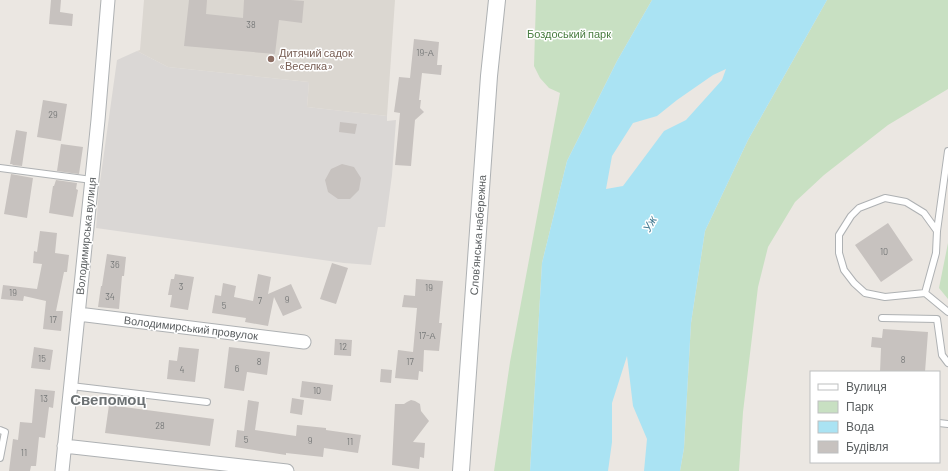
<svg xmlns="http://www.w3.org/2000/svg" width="948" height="471" font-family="Barlow,sans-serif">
<rect width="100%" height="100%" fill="#ebe7e2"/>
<!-- industrial -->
<path fill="#dad7d5" d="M137 51 168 67 309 82 307 107 387 116V121L396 120 392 175 385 227H378L371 265 344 263 96 228 99 189 117 60Z"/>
<!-- education -->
<path fill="#dbd7d1" d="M144 0H395L387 116 307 107 309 82 168 67 137 51 140 50Z"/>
<!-- green -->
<path fill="#c8e0c2" d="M536 0H652L617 61 567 161 542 263 530 471H494L510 362 560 93 549 88 540 78 534 66Z
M827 0H948V89L888 125 824 175 795 202 768 247 758 287 743 412 739 471H680L684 448 691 323 705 231 748 140Z
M948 243V299L939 288Z"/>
<!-- water -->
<path fill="#aae3f3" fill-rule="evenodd" d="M652 0H827L748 140 705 231 691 323 684 448 680 471H644L647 439 633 406 627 356 612 403V442L608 471H530L542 263 567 161 617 61ZM726 69 722 80 686 120 664 131 623 186 606 189 612 156 633 123 657 116 677 100 713 75Z"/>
<!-- building -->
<path fill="#c7c2bf" d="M51 0H61L60 12 73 14 72 26 49 24Z
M189 0H207L206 14 243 18 244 0H291L304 1 302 23 279 20 275 54 184 46Z
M414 39 439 42 437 65H442L441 75 422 73 419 100H421L420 108 424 112 415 120 411 166 395 165 400 113 394 112 399 77 410 78Z
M43 100 67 104 61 141 37 137Z
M340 122 357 124 355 134 339 132Z
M16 130 27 132 22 166 12 165 13 164H10Z
M61 144 83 147 79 174 57 171Z
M342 164 354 167 361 178 359 190 350 199H338L328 192 325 180 331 169Z
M11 174 33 178 27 218 4 214Z
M56 180 77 183 76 189 78 190 73 217 49 213 53 186H54Z
M888 223 913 260 881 282 855 245Z
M40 231 57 233 55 253 69 255 67 272H64L56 311H63L61 331 43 329 46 301 24 296 23 301 1 299 3 285 37 289 42 264 33 263 34 251 37 252Z
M107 254 126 257 124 276H122L119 309 98 307 101 286H102Z
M332 263 348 268 336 304 320 299Z
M175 274 194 277 188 310 170 307 172 295H168L171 279H174Z
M258 274 271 277 268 294 291 284 302 308 283 316 274 297 268 326 245 322 246 318 212 313 215 295 221 296 223 283 236 286 234 297 253 301Z
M416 279 443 281 439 323H442L439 351 424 350 423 372 419 371 418 380 395 378 398 350 413 352 417 308 402 307 404 295 415 296Z
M883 329 928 332 925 372H880L881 348 871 347 872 337 882 338Z
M335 339 352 340 351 356 334 355Z
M34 347 53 350 50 370 31 368Z
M179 347 199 349 195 382 167 379 169 360 177 361Z
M229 347 270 352 267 375 247 372 244 391 224 388Z
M381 369 392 370 391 383 380 382Z
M302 381 333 385 331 401 300 397Z
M35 389 55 391 53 408 49 407 45 438 39 437 36 466H31L30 471H9L13 439 18 440 20 422 32 423Z
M292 398 304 400 302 415 290 413Z
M248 400 259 402 255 430 296 436 297 425 326 428V430L361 435 358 453 324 448 323 457 286 453V455L235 447 237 430 244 431Z
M411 400 415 401 420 404 421 411 429 421 413 442 425 443 424 458 420 457 419 469 392 465 395 404H404L407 402Z
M109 405 214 419 210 446 105 433Z"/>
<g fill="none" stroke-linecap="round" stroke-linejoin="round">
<defs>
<path id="service" d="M0 168 92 180
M937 231 948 151
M925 293 885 297 865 293 854 283 844 270 839 253V235L851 216 859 208 885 198 906 202 924 213 937 231 936 253 925 293 948 312
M882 318 937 319 942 355 948 363
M71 386 207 402
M939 423 948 424
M0 430 5 432 0 458"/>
<path id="minor" d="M78 314 304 342
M64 446 287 471
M62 471 98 120 108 0"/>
<path id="tertiary" d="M461 471 489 76 497 0"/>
</defs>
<!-- service casing -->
<use href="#service" stroke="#aeb1b3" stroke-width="8"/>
<!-- minor casing -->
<use href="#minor" stroke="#aeb1b3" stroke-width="15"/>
<!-- tertiary casing -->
<use href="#tertiary" stroke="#aeb1b3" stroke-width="18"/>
<!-- service -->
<use href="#service" stroke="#fff" stroke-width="6"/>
<!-- minor -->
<use href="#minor" stroke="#fff" stroke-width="13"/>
<!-- tertiary -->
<use href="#tertiary" stroke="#fff" stroke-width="16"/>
</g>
<!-- markers -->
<circle fill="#8d6e63" stroke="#fff" stroke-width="1.5" cx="271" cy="59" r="4"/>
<g text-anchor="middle" stroke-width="3" stroke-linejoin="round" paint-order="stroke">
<!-- number labels -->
<g font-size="9" fill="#767878">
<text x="251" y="28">38</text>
<text x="425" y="56">19-А</text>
<text x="53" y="118">29</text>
<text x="884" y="255">10</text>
<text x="115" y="268">36</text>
<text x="181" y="290">3</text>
<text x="429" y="291">19</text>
<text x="13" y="296">19</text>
<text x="110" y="300">34</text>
<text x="287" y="303">9</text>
<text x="260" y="304">7</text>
<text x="224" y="309">5</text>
<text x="53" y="323">17</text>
<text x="427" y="339">17-А</text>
<text x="343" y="350">12</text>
<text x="42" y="362">15</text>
<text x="903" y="363">8</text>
<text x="259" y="365">8</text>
<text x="410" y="365">17</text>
<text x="237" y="372">6</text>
<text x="182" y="373">4</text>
<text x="317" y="394">10</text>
<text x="44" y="402">13</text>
<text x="160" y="429">28</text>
<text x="246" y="443">5</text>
<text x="310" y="444">9</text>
<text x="350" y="445">11</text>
<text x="24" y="456">11</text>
</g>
<!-- park labels -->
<g font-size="11" fill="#487c3f" stroke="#fff">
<text x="569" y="38">Боздоський парк</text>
</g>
<!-- education labels -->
<g font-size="11" fill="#785e54" stroke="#fff" text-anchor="start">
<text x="279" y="57">Дитячий садок<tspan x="279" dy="13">«Веселка»</tspan></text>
</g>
<!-- street labels -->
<g font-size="11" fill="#5b5f61" stroke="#fff">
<text transform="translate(478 235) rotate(-86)" y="4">Словʼянська набережна</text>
<text transform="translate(86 236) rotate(-84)" y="4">Володимирська вулиця</text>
<text transform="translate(191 328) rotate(7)" y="4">Володимирський провулок</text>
</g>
<!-- water labels -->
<g font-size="12" font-style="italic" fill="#447b92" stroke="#fff">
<text transform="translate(650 224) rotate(-61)" y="4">Уж</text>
</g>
<!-- district labels -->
<g font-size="15" font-weight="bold" fill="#6c7173" stroke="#fff">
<text x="108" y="405">Свепомоц</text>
</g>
</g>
<!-- legend -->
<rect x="810" y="371" width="130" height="92" fill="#ffffff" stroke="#bdbfc0"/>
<rect x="818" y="384" width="20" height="6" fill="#ffffff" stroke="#bdbfc0"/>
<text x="846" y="391" font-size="12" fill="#5b5f61">Вулиця</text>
<rect x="818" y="401" width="20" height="12" fill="#c8e0c2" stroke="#bdbfc0"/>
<text x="846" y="411" font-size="12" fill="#5b5f61">Парк</text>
<rect x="818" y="421" width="20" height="12" fill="#aae3f3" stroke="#bdbfc0"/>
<text x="846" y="431" font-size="12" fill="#5b5f61">Вода</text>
<rect x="818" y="441" width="20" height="12" fill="#c7c2bf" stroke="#bdbfc0"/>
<text x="846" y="451" font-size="12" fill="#5b5f61">Будівля</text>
</svg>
